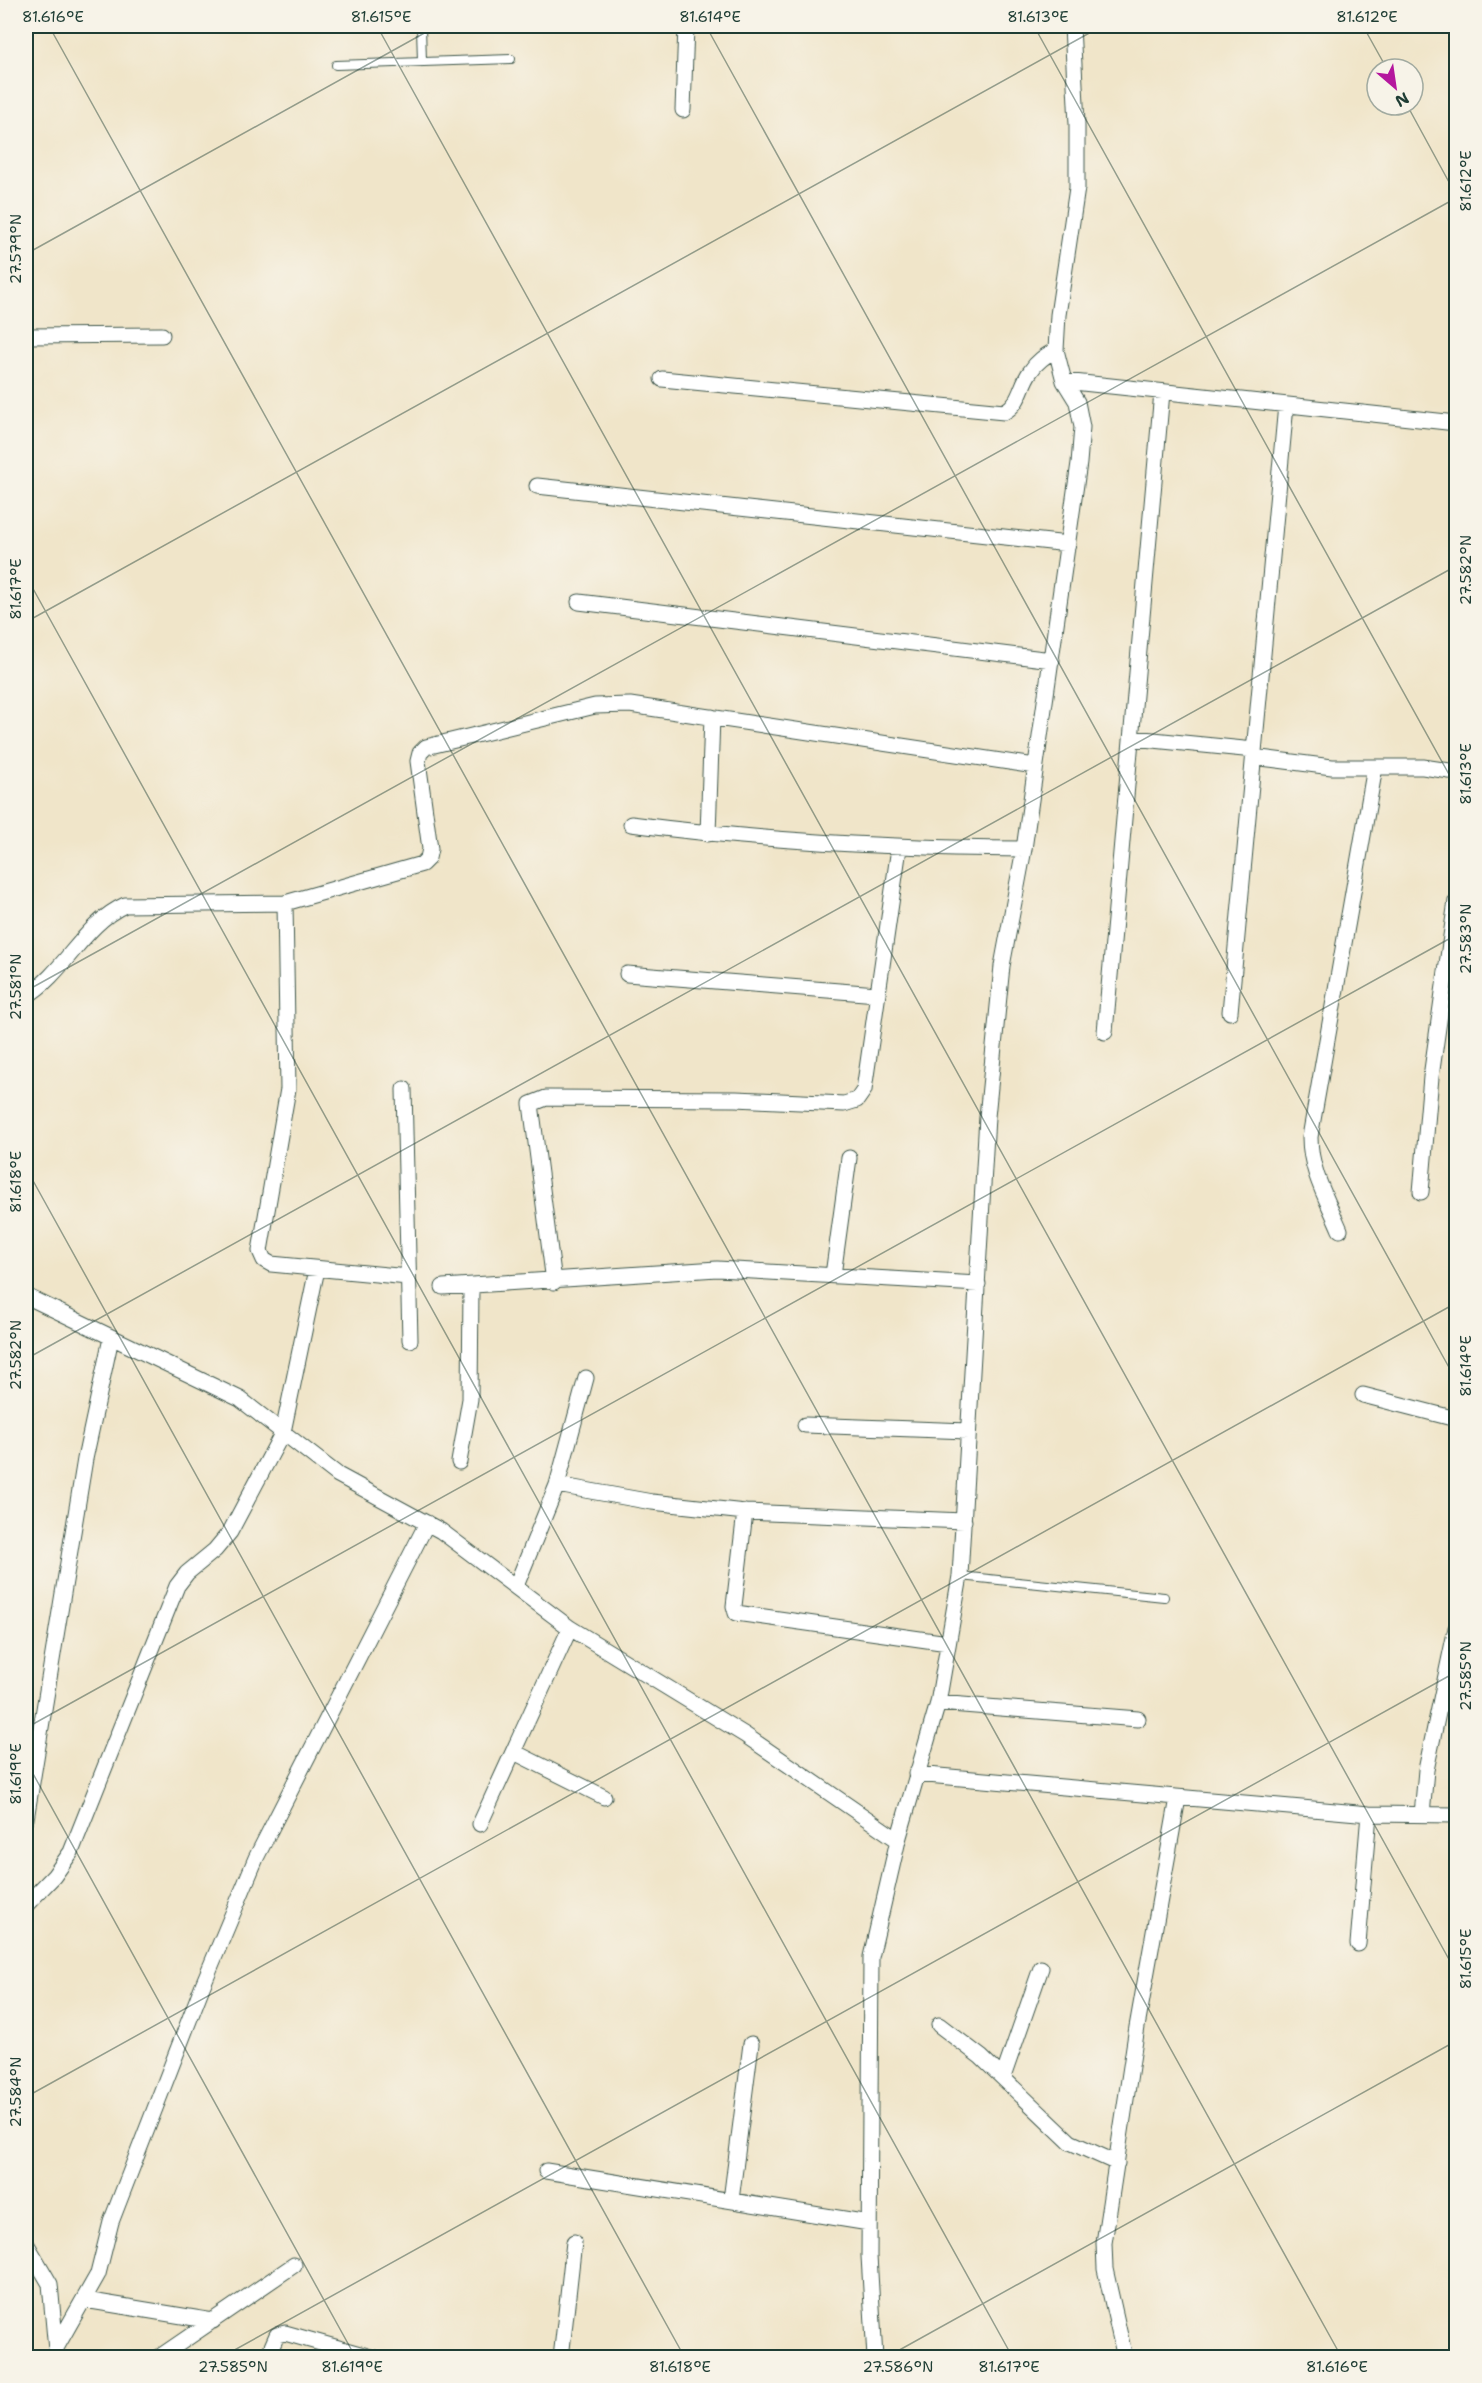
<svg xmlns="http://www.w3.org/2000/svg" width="1482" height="2383" font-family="'Shantell Sans',sans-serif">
<rect width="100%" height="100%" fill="#f7f3e8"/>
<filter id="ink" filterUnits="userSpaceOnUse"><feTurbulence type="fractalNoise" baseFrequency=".0167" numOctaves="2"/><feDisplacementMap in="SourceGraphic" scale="12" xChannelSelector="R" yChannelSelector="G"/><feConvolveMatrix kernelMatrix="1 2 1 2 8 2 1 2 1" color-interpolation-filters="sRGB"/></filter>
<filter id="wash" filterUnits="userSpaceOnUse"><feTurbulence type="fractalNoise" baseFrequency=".008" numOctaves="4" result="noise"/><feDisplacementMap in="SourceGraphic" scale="24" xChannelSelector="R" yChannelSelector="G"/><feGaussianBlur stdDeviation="1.35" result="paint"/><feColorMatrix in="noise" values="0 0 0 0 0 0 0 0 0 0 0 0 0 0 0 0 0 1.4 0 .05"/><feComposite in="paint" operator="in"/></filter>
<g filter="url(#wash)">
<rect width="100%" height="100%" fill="#f0e5c9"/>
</g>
<g filter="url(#ink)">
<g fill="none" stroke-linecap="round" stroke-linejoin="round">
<defs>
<path id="lane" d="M421 26 422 62
M336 65 511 59
M960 1576 1164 1597"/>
<path id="street" d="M683 110 686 26
M26 336 162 335
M662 379 1004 412C1021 403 1020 386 1030 372 1037 361 1045 356 1056 350
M1064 381 1456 423
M537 486 1068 544
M579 602 1052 660
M1133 738 1254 750
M1253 757 1332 767H1423L1456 772
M631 824C762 841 892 848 1024 849
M708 834 712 717
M285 903 288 1089 260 1251 264 1260 271 1264 408 1277
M627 974 877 994
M26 996C65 973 83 924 125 905L285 903 422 864 428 858 430 849 418 761 420 753 426 747 595 706 630 705 1035 766
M1230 1012 1286 405
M1105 1032 1162 392
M404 1089 410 1340
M1421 1192 1431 1077 1456 901
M1340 1230C1327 1199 1310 1171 1310 1137L1375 767
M833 1275 849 1158
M554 1282 531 1104 546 1098 736 1099 844 1104 857 1100 864 1090 899 848
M443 1287 717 1269 978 1284
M26 1296 240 1399 338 1475 441 1531 570 1628 745 1735 898 1840
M1363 1395 1456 1419
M805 1425 968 1431
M459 1462 470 1399 471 1286
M557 1485 652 1502 745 1512 964 1521
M745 1512 734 1606 736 1613 948 1643
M516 1586 557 1485 586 1378
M938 1703 1138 1719
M514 1752 604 1797
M916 1774 1369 1814 1456 1815
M1422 1815 1426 1770 1456 1628
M26 1819 85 1459 111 1338
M480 1824 570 1628
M26 1905 54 1876 71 1852 177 1586 187 1573 215 1550 230 1532 283 1432 317 1269
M1358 1944 1369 1814
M939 2025 981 2057 1070 2142 1117 2163
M1003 2077 1041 1968
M546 2171 869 2223
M731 2200 751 2044
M26 2243 50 2284 56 2350
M85 2300 213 2321
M56 2348 98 2274 111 2222 202 1987 256 1858 427 1523
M158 2358 294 2265
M267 2358 277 2335 285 2333 374 2358
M561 2358 574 2242
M875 2358 869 2256 871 1957 898 1840 938 1703 960 1576 987 1117 1002 966 1024 849 1079 463 1082 427 1077 402 1064 381 1056 350 1058 315 1077 188V124L1072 26
M1125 2358 1105 2269 1104 2243 1137 2027 1178 1798"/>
</defs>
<!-- lane casing -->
<use href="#lane" stroke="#3e564a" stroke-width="10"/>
<!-- street casing -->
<use href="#street" stroke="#3e564a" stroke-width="17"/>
<!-- lane -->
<use href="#lane" stroke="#fff" stroke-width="8"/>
<!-- street -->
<use href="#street" stroke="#fff" stroke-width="15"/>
</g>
</g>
<!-- ticks -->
<path fill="none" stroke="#1f3d34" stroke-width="1.5" stroke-opacity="0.45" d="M49 26 1342 2358M377 26 1456 1972M706 26 1456 1380M1034 26 1456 787M1363 26 1387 69M1407 105 1456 195M26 254 437 26M26 576 1013 2358M26 622 1102 26M26 991 1456 198M26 1168 685 2358M26 1359 1456 566M26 1728 1456 935M26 1761 356 2358M26 2097 1456 1303M26 2353 28 2358M220 2358 1456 1672M885 2358 1456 2041"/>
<!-- margin -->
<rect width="1482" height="2383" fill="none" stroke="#f7f3e8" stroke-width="66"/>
<!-- north arrow -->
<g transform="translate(1395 87) rotate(151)"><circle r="28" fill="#f7f3e8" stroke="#a1aaa0" stroke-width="1.5"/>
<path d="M0-4.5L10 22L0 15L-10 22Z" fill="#b5179e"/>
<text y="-9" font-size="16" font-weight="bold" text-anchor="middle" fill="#1f3d34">N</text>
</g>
<rect x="33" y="33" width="1416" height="2317" fill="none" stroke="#1f3d34" stroke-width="2"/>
<g font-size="15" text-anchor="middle" fill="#1f3d34">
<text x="53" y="22">81.616°E</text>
<text x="381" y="22">81.615°E</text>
<text x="710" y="22">81.614°E</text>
<text x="1038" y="22">81.613°E</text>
<text x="1367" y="22">81.612°E</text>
<text transform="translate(1466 181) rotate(-90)" y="5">81.612°E</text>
<text transform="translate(16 249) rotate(-90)" y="5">27.579°N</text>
<text transform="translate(1466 570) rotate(-90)" y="5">27.582°N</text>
<text transform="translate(16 589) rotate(-90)" y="5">81.617°E</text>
<text transform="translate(1466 774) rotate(-90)" y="5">81.613°E</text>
<text transform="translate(1466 939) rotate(-90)" y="5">27.583°N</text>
<text transform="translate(16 987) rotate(-90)" y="5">27.581°N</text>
<text transform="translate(16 1182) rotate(-90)" y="5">81.618°E</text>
<text transform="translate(16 1355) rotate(-90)" y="5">27.582°N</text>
<text transform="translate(1466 1366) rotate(-90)" y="5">81.614°E</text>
<text transform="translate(1466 1676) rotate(-90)" y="5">27.585°N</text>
<text transform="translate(16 1774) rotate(-90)" y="5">81.619°E</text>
<text transform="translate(1466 1959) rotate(-90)" y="5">81.615°E</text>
<text transform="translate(16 2092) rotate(-90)" y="5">27.584°N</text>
<text x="233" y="2372">27.585°N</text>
<text x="352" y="2372">81.619°E</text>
<text x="680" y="2372">81.618°E</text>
<text x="898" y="2372">27.586°N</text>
<text x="1009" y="2372">81.617°E</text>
<text x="1337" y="2372">81.616°E</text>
</g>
</svg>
